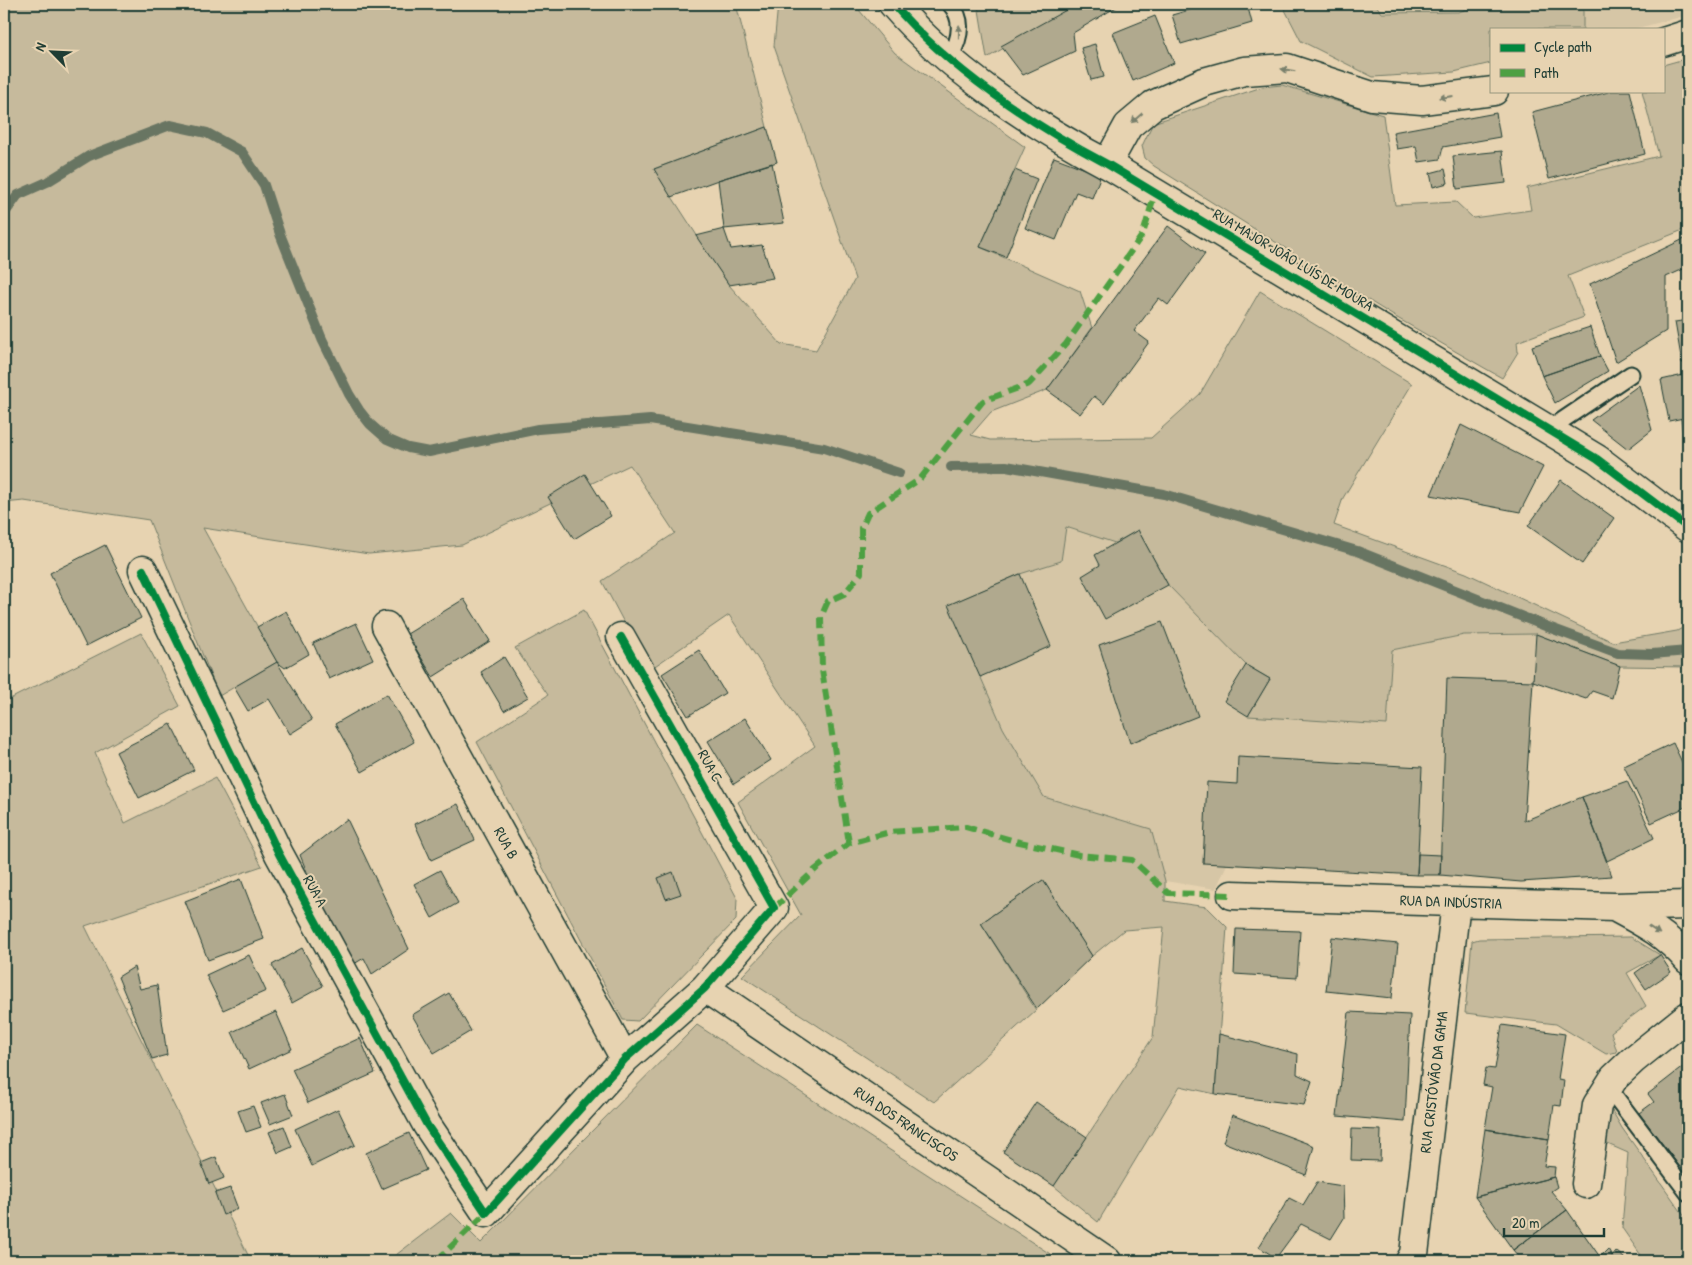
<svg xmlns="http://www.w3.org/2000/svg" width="1692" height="1265" font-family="'Patrick Hand',sans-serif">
<rect width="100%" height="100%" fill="#e7d3b1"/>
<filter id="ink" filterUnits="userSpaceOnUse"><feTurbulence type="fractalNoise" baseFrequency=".02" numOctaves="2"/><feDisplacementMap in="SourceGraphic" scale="10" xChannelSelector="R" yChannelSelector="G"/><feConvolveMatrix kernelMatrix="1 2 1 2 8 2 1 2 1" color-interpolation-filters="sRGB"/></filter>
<g filter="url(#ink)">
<!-- built -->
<path fill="#d6c6a6" d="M1583 4H1688V15L1634 29H1583Z
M1065 527 1115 543 1138 530 1168 585 1270 679 1249 715 1387 725 1392 650 1464 635 1536 634 1521 882 1440 875 1227 864 1216 889 1165 881 1151 829 1044 797 1003 728 948 605 1020 574 1061 561Z"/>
<!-- green -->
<path fill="#c6ba9c" stroke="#727c68" d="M4 4H736L767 127 654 169 729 285 781 344 816 350 855 279 774 46 778 4H854L895 53 1025 147 980 247 1080 291 1092 328 1047 390 991 412 971 435 990 440 1151 438 1200 394 1260 291 1412 384 1343 498 1334 525 1466 573 1613 642 1677 631 1688 625V667L1620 666 1536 634 1464 635 1392 650 1387 725 1248 716 1270 679 1246 665 1168 585 1138 530 1115 543 1066 527 1061 561 1020 574 949 605 1003 728 1044 797 1151 829 1165 881V901L1207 907 1227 927 1215 1094 1180 1086 1098 1222 1054 1186 1153 1037 1164 927 1124 930 1092 956 1043 880 981 923 1036 1010 934 1102 742 976 801 915 738 802 815 746 729 615 649 670 602 581 675 533 630 465 462 545 369 554 203 528 277 662 219 696 149 520 24 501 4 503Z
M974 4H1078L987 58 979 10Z
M1282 4H1375L1382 13 1458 12 1484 4H1583V29H1491V63L1454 72 1373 77 1301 41Z
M1688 58V228L1568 276 1584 317 1517 342 1518 352 1502 378 1392 315 1154 166 1145 158 1142 146 1153 123 1262 87 1282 85 1383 115 1395 205 1456 202 1473 218 1531 210 1527 188 1659 156 1642 91H1663V65Z
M584 610 737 898 736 920 638 1021 623 1020 477 742 548 695 515 648Z
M141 633 180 706 95 753 125 823 215 778 262 866 85 926 251 1261H4V702Z
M1631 937 1660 955 1627 973 1646 1006 1611 1032 1617 1052 1606 1054 1556 1024 1465 1013 1472 941 1479 939Z
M697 1025 1061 1261H388L451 1213 481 1243Z
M1611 1109 1622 1128 1688 1221V1261H1645L1622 1228 1628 1153 1603 1142Z"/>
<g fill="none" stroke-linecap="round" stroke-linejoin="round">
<!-- stream -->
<path stroke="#687462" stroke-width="10" d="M4 214 18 195 47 182 89 156 170 125 207 133 242 152 264 185 280 234 322 339 349 394 359 410 370 424 387 439 408 448 429 452 538 429 650 420 824 448 899 473
M951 467 1006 466 1164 494 1357 551 1548 627 1618 653 1652 654 1688 651"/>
</g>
<!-- building -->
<path fill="#b0a98e" stroke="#1f3d34" d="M1077 4H1117L1118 6 1073 33 1075 51 1023 75 1001 46Z
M1210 4H1247L1252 23 1181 44 1172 15Z
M1155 16 1174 63 1133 81 1113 33Z
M1095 44 1104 77 1091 80 1081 48Z
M1612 91H1630L1645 154 1549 179 1532 112Z
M1496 113 1500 137 1443 147 1440 159 1419 162 1416 146 1397 149 1393 132Z
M767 127 777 162 718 180 671 197 654 169Z
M1502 151 1506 183 1457 189 1453 156Z
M1054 157 1101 175 1092 198 1076 192 1056 240 1025 228Z
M772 163 784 223 724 229 718 180Z
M1445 169 1448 183 1433 187 1430 173Z
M1015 170 1037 179 1006 257 980 247Z
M1168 226 1205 254 1168 305 1159 298 1134 331 1149 342 1104 404 1094 396 1080 414 1047 390Z
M724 229 731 249 762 245 773 278 729 285 696 236Z
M1688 237V267L1666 277V331L1616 362 1590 284Z
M1688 320V362L1682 363 1675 322Z
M1590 327 1600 356 1542 376 1532 346Z
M1600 356 1608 371 1555 403 1542 376Z
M1688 374V417L1669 421 1661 380Z
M1639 385 1652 430 1628 449 1591 420Z
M1688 417V443L1684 444 1681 419Z
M1461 425 1543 467 1520 512 1431 495Z
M585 474 611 516 574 539 548 497Z
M1561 480 1614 518 1582 564 1528 526Z
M1138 530 1168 585 1105 619 1082 576 1100 565 1095 555Z
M105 545 141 618 86 646 50 573Z
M1020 574 1051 646 980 677 948 605Z
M464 599 490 641 433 677 407 634Z
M286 611 309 654 285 668 277 662 257 627Z
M1162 622 1198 716 1130 743 1099 645Z
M356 623 373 659 329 679 313 643Z
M1536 634 1620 666 1612 698 1592 691 1586 699 1533 681Z
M699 650 725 693 688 716 662 674Z
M504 657 528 697 504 711 481 672Z
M277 662 312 720 290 734 269 699 248 711 234 687Z
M1246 665 1270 679 1248 716 1224 701Z
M1447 678 1533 681 1524 821 1582 797 1612 876 1521 882 1440 875Z
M387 694 414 742 362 772 335 724Z
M745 718 771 760 734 784 708 741Z
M171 724 194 770 139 798 116 752Z
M1673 743 1688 775V806L1651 823 1624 766Z
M1238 757 1422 767 1417 875 1203 863 1207 782 1237 784Z
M1627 781 1654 838 1607 861 1582 797Z
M458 804 475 840 431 860 415 824Z
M347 819 409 949 372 974 364 958 354 964 327 921 300 855Z
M1418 854 1441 855 1440 875H1417Z
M440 870 458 903 432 918 414 884Z
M673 872 681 894 666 899 658 878Z
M241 879 264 939 208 960 185 901Z
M1043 880 1092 956 1037 1009 981 923Z
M1236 929 1300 931 1297 978 1234 974Z
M1332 937 1398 944 1392 998 1326 991Z
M302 948 323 986 292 1003 272 965Z
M249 955 266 991 223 1010 206 975Z
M1660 955 1671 972 1646 989 1635 973Z
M134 967 140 989 157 985 167 1055 152 1059 118 977Z
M449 993 471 1031 434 1053 412 1015Z
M276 1012 292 1049 249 1069 232 1032Z
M1349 1012 1410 1015 1405 1122 1337 1116Z
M1502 1025 1565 1034 1558 1079 1564 1080 1561 1106 1554 1105 1549 1139 1485 1129 1492 1087 1483 1085 1486 1068 1495 1069Z
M1219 1034 1298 1054 1297 1074 1312 1081 1304 1105 1215 1094Z
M360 1038 375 1073 308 1103 292 1069Z
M1688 1063V1161L1680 1167 1639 1113 1654 1102 1648 1094Z
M285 1094 293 1115 270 1124 261 1103Z
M1036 1102 1087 1137 1054 1186 1003 1152Z
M253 1106 261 1127 246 1132 238 1111Z
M338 1109 355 1145 312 1166 295 1129Z
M1232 1115 1314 1146 1306 1175 1223 1142Z
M284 1126 292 1147 278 1153 269 1132Z
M1352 1129 1381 1130 1380 1161 1351 1160Z
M1485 1129 1549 1139 1544 1166 1555 1167 1554 1177 1475 1197Z
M409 1133 426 1170 382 1189 366 1153Z
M216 1157 224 1178 209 1184 201 1163Z
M1554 1177 1557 1187 1551 1191 1567 1210 1513 1250 1475 1197Z
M1317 1182 1343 1186 1344 1218 1331 1239 1301 1224 1276 1258 1259 1247 1289 1198 1303 1205Z
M230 1188 238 1209 223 1215 215 1193Z
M1567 1210 1600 1257 1608 1249 1612 1256 1616 1251 1625 1259 1622 1261H1522L1513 1250Z"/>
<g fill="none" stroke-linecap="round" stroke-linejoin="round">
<defs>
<path id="lane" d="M949 59C959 42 966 21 950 4
M1548 430 1631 374
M1608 1087 1688 1193"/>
<path id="street" d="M1663 42 1688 34
M1107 164 1128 126 1153 105 1204 82 1244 71 1287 68 1372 96 1422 100 1494 91
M143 570 279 854 427 1125 486 1213 625 1059 705 988 774 908 621 637
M386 626 625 1059
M1232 895 1614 907 1688 905
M1616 908C1644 923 1667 935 1688 960
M705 988 1107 1261
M1586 1184 1597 1105 1614 1078 1633 1060 1688 1016
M1410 1261 1414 1254 1456 903"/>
<path id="secondary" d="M893 4C949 69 1031 124 1107 164L1597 459 1688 528"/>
</defs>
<!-- lane casing -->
<use href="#lane" stroke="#1f3d34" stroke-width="19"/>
<!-- street casing -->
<use href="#street" stroke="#1f3d34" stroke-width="31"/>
<!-- secondary casing -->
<use href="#secondary" stroke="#1f3d34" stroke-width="31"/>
<!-- lane -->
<use href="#lane" stroke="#e7d3b1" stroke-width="15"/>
<!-- street -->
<use href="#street" stroke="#e7d3b1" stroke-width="28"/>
<!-- secondary -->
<use href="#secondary" stroke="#e7d3b1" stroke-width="28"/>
<!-- quiet -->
<path stroke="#4da043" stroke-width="6" stroke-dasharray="12 6" stroke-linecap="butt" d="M849 843 822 670 821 617 828 601 844 594 861 573V528L868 513 920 479 983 401 1029 384 1066 344 1143 234 1155 193
M774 908 816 869 849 843 890 832 966 827 1015 841 1079 855 1132 860 1168 893 1232 895
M436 1261 486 1213"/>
<defs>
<path id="cycleway" d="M893 4C949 69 1031 124 1107 164L1597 459 1688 528
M143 570 279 854 427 1125 486 1213 625 1059 705 988 774 908 621 637"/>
</defs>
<!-- cycleway casing -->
<use href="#cycleway" stroke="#e7d3b1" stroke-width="11"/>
<!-- cycleway -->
<use href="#cycleway" stroke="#00873e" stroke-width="8"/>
</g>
<!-- one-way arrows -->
<defs><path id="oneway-solid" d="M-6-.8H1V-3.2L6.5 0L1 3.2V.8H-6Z" transform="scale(1.25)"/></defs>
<g fill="#79806c">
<use href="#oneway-solid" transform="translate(959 32) rotate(-89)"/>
<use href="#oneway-solid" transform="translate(1288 70) rotate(-171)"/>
<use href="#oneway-solid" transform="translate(1446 97) rotate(173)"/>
<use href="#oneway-solid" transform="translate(1137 118) rotate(139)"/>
<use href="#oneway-solid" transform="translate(1654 930) rotate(34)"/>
</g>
</g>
<g text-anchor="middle" stroke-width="4" stroke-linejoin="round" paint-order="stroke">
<!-- street labels -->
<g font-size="15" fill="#1f3d34" stroke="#e7d3b1">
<text transform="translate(1293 260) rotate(31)" y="5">RUA MAJOR JOÃO LUÍS DE MOURA</text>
<text transform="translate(710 766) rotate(61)" y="5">RUA C</text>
<text transform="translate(506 843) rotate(61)" y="5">RUA B</text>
<text transform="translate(315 891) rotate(61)" y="5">RUA A</text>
<text transform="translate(1451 902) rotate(2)" y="5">RUA DA INDÚSTRIA</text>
<text transform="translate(1434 1082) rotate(-83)" y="5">RUA CRISTÓVÃO DA GAMA</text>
<text transform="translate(906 1124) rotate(34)" y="5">RUA DOS FRANCISCOS</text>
</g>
</g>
<!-- margin -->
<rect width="1692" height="1265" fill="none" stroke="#e7d3b1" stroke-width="20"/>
<rect x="10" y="10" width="1672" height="1245" fill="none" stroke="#1f3d34" stroke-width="2" filter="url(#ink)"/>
<!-- legend -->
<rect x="1490" y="28" width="175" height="65" fill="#e7d3b1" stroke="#97977f"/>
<rect x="1500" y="44" width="25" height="8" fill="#00873e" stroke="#97977f"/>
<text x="1534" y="52" font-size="15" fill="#1f3d34">Cycle path</text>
<rect x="1500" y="69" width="25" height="8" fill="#4da043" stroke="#97977f"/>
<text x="1534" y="78" font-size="15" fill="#1f3d34">Path</text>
<!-- north arrow -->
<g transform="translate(52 52) rotate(294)" stroke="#e7d3b1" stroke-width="4" paint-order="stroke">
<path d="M0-4L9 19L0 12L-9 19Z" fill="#1f3d34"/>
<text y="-8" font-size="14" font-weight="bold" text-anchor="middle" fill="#1f3d34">N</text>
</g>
<!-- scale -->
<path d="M1504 1228v8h100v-8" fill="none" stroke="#1f3d34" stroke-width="2.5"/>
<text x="1512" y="1228" font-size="15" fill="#1f3d34" stroke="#e7d3b1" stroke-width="4" paint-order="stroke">20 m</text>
</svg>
